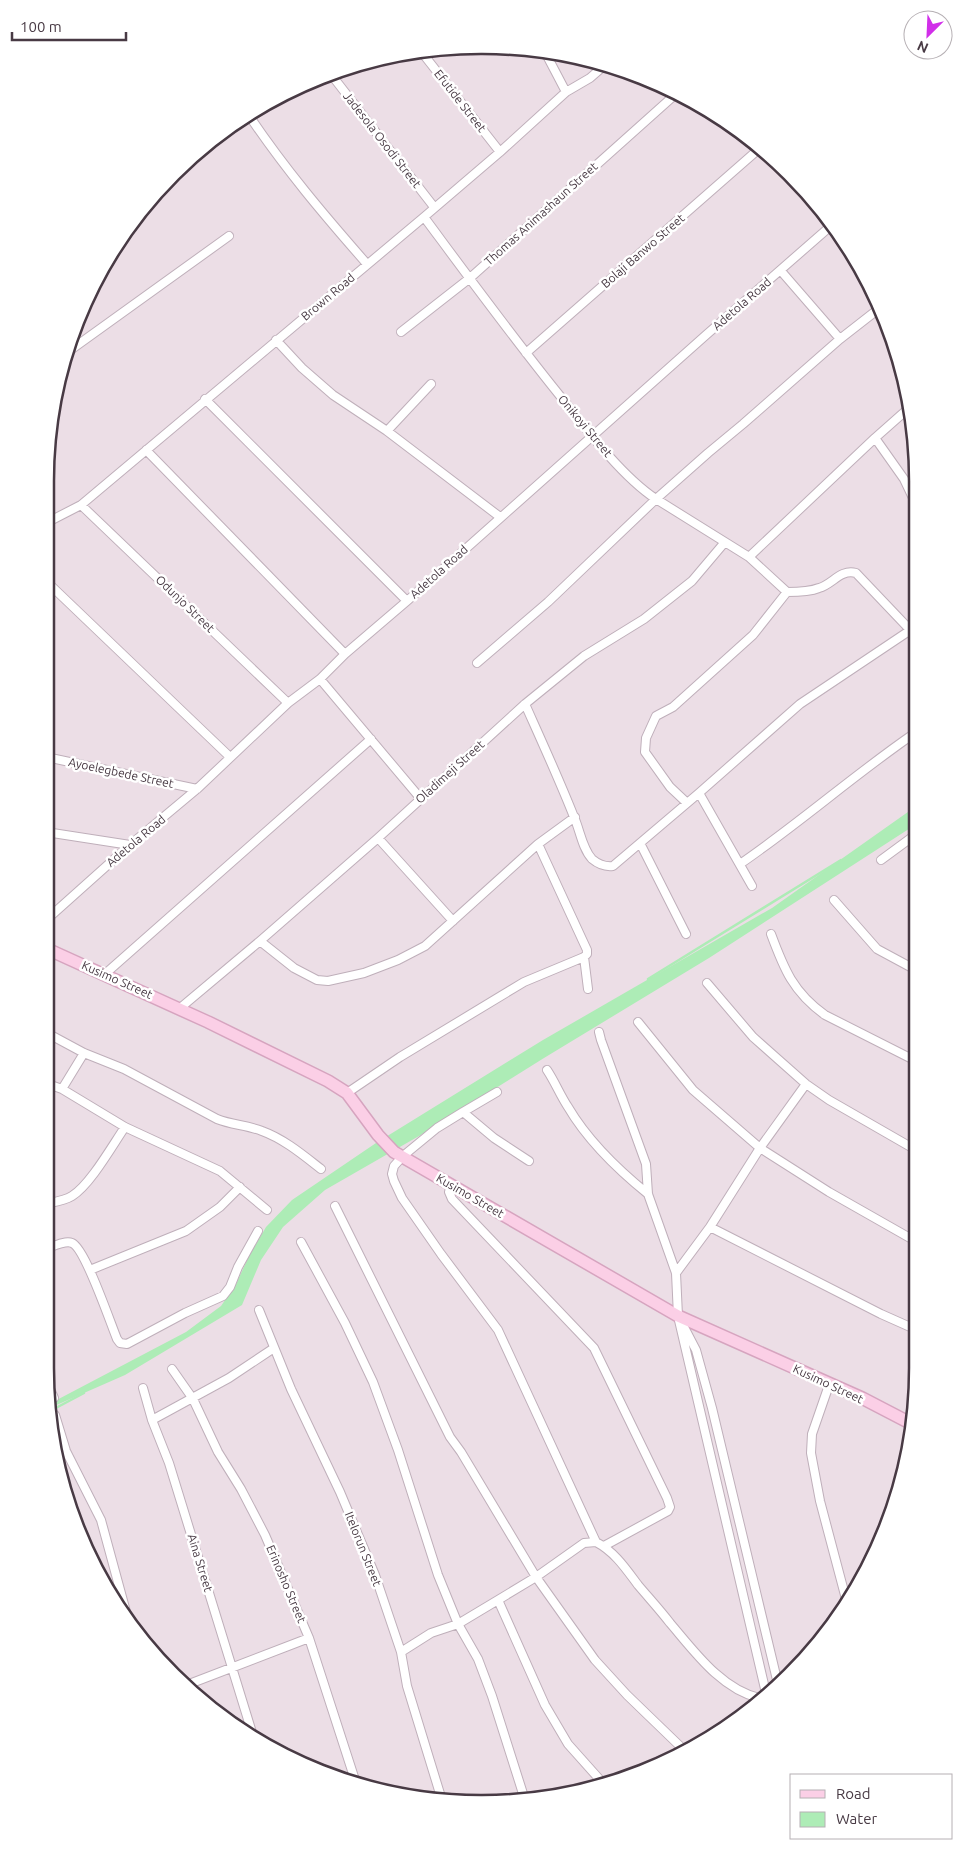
<svg xmlns="http://www.w3.org/2000/svg" width="963" height="1849" font-family="Ubuntu,sans-serif">
<rect width="100%" height="100%" fill="#f4ecf1"/>
<!-- residential -->
<path fill="#ecdee6" d="M510 46 594 60 674 90 747 135 828 216 885 315 914 424 917 1396 903 1480 873 1560 790 1676 674 1759 538 1800 396 1796 263 1745 193 1695 135 1633 68 1508 45 1367 46 453 60 369 90 289 135 216 193 154 263 104 341 68 424 49Z"/>
<!-- water -->
<path fill="#adecb6" d="M915 807V825L709 958 544 1058 419 1136 325 1190 283 1227 261 1260 242 1305 125 1375 52 1407 51 1403 186 1332 221 1306 236 1284 249 1256 266 1227 292 1200 376 1143 543 1040 772 908Z"/>
<g fill="none" stroke-linecap="round" stroke-linejoin="round">
<!-- stream -->
<path stroke="#adecb6" stroke-width="2.5" d="M648 979 841 860
M52 1410 84 1393"/>
<defs>
<path id="street" d="M420 50 500 152
M545 52 566 92
M330 73 434 207
M248 114C285 169 324 215 367 264
M424 217C470 279 516 342 565 402 590 434 623 477 656 499L749 557 787 592
M781 271 840 339
M401 332 470 278 678 92
M276 340 302 368 333 395 387 431 500 517
M526 353 760 148
M65 354 229 236
M205 399 407 601
M387 431 431 384
M875 438 904 479 914 500
M146 450 345 654
M81 505 288 703
M46 523 81 505 424 217 500 152 566 92 590 78 606 64
M749 557 875 438 910 407
M46 581 230 757
M787 592C797 592 809 592 819 588 833 584 840 569 856 573L915 635
M477 663 548 602 656 499 708 453 743 424 840 339 881 307
M320 679 421 799
M525 704C542 742 559 779 574 817 580 830 582 848 592 859 598 864 605 867 613 866L699 793 800 704 915 627
M46 757 197 789
M699 793 752 886
M687 803 670 787 645 752 646 738 656 716 673 707 753 635 787 592
M46 832 130 845
M378 838 453 921
M640 843 686 934
M538 844 587 950V954L584 957 588 989
M881 860 915 835
M740 864C800 823 855 774 915 733
M834 900 877 949 916 970
M45 921 130 845 197 789 288 703 320 679 345 654 407 601 706 335 833 224
M771 934C784 969 793 992 825 1015L916 1061
M260 941 294 968 317 980 328 981 364 973 398 960 425 946 538 844 575 817
M105 974 371 739
M707 983 753 1037 806 1084 829 1100 916 1150
M179 1009 260 941 378 838 525 704 584 656 644 619 692 581 725 542
M638 1022 693 1090 760 1148 829 1192 917 1242
M45 1032 84 1053 124 1069 217 1119C232 1125 247 1125 262 1131 284 1139 303 1155 321 1169
M599 1032 601 1040 646 1164 648 1194 676 1273 678 1316 766 1693
M547 1070C555 1082 560 1095 568 1107 588 1141 617 1169 648 1194
M45 1083 62 1089 125 1127 220 1171 267 1210
M62 1089 84 1053
M347 1093 400 1057 524 982 584 957
M463 1112 497 1092
M529 1161 494 1138 463 1112 437 1128 403 1156 394 1166 392 1174 394 1181 402 1198 441 1254 498 1330 596 1542C615 1552 626 1569 638 1585 649 1598 660 1610 670 1623 694 1651 721 1689 759 1698
M451 1185 449 1192 452 1199 594 1348 667 1498 670 1507 668 1511 604 1546
M45 1204C54 1202 64 1201 72 1196 90 1185 112 1146 125 1127
M335 1206 450 1437 461 1452 536 1577 595 1660 627 1695 685 1751
M710 1227 881 1314 917 1330
M301 1242 345 1323 373 1382 398 1450 438 1575 458 1624 478 1659 492 1696 525 1800
M45 1249C52 1247 65 1240 72 1243 85 1248 110 1322 117 1339L120 1343 127 1344 185 1313 223 1296 230 1287 238 1267 258 1231
M90 1270 186 1231 220 1207 240 1187
M676 1273 710 1227 760 1148 806 1084
M259 1310 291 1389 340 1492 375 1575 401 1652 407 1686 441 1797
M684 1327 696 1350 712 1408 778 1684
M172 1369 193 1399 218 1452 241 1489 265 1535 309 1638 355 1780
M47 1382 54 1398
M829 1385 812 1434 811 1453 820 1501 846 1599
M143 1388 152 1420 169 1463 254 1739
M55 1415 66 1451 101 1520 128 1619
M152 1420 229 1378 274 1348
M498 1600 545 1705 568 1744 601 1781
M401 1652 431 1633 458 1624 498 1600 536 1577 584 1543 596 1542
M184 1686 309 1638"/>
<path id="secondary" d="M45 948 208 1022 328 1081 347 1093 378 1135 394 1152 678 1316 862 1398 912 1424"/>
</defs>
<!-- street casing -->
<use href="#street" stroke="#bfafba" stroke-width="10"/>
<!-- secondary casing -->
<use href="#secondary" stroke="#d6a4bf" stroke-width="14"/>
<!-- street -->
<use href="#street" stroke="#fff" stroke-width="8"/>
<!-- secondary -->
<use href="#secondary" stroke="#fbcfe6" stroke-width="11"/>
</g>
<g text-anchor="middle" stroke-width="5" stroke-linejoin="round" paint-order="stroke">
<!-- street labels -->
<g font-size="12" fill="#483a44" stroke="#fff">
<text transform="translate(460 101) rotate(52)" y="4">Efutide Street</text>
<text transform="translate(382 140) rotate(52)" y="4">Jadesola Osodi Street</text>
<text transform="translate(541 214) rotate(-42)" y="4">Thomas Animashaun Street</text>
<text transform="translate(643 251) rotate(-41)" y="4">Bolaji Banwo Street</text>
<text transform="translate(328 297) rotate(-40)" y="4">Brown Road</text>
<text transform="translate(742 304) rotate(-41)" y="4">Adetola Road</text>
<text transform="translate(585 426) rotate(50)" y="4">Onikoyi Street</text>
<text transform="translate(439 572) rotate(-42)" y="4">Adetola Road</text>
<text transform="translate(185 604) rotate(44)" y="4">Odunjo Street</text>
<text transform="translate(450 772) rotate(-42)" y="4">Oladimeji Street</text>
<text transform="translate(121 773) rotate(12)" y="4">Ayoelegbede Street</text>
<text transform="translate(136 841) rotate(-40)" y="4">Adetola Road</text>
<text transform="translate(117 980) rotate(24)" y="4">Kusimo Street</text>
<text transform="translate(470 1196) rotate(30)" y="4">Kusimo Street</text>
<text transform="translate(828 1384) rotate(25)" y="4">Kusimo Street</text>
<text transform="translate(363 1549) rotate(68)" y="4">Itelorun Street</text>
<text transform="translate(200 1563) rotate(73)" y="4">Aina Street</text>
<text transform="translate(286 1584) rotate(67)" y="4">Erinosho Street</text>
</g>
</g>
<!-- crop -->
<path d="M0 0H963V1849H0ZM481 54H482A427 427 0 0 1 909 481V1368A427 427 0 0 1 482 1795H481A427 427 0 0 1 54 1368V481A427 427 0 0 1 481 54Z" fill="#fff" fill-rule="evenodd"/>
<path fill="none" stroke="#483a44" stroke-width="2.5" d="M481 54H482A427 427 0 0 1 909 481V1368A427 427 0 0 1 482 1795H481A427 427 0 0 1 54 1368V481A427 427 0 0 1 481 54Z"/>
<!-- legend -->
<rect x="790" y="1774" width="162" height="65" fill="#ffffff" stroke="#b6b0b4"/>
<rect x="800" y="1790" width="25" height="8" fill="#fbcfe6" stroke="#b6b0b4"/>
<text x="836" y="1799" font-size="15" fill="#483a44">Road</text>
<rect x="800" y="1812" width="25" height="15" fill="#adecb6" stroke="#b6b0b4"/>
<text x="836" y="1824" font-size="15" fill="#483a44">Water</text>
<!-- north arrow -->
<g transform="translate(928 35) rotate(204)"><circle r="24" fill="#ffffff" stroke="#b6b0b4"/>
<path d="M0-4L9 19L0 12L-9 19Z" fill="#d12ee9"/>
<text y="-8" font-size="14" font-weight="bold" text-anchor="middle" fill="#483a44">N</text>
</g>
<!-- scale -->
<path d="M12 32v8h114v-8" fill="none" stroke="#483a44" stroke-width="2.5"/>
<text x="20" y="32" font-size="15" fill="#483a44" stroke="#ffffff" stroke-width="4" paint-order="stroke">100 m</text>
</svg>
